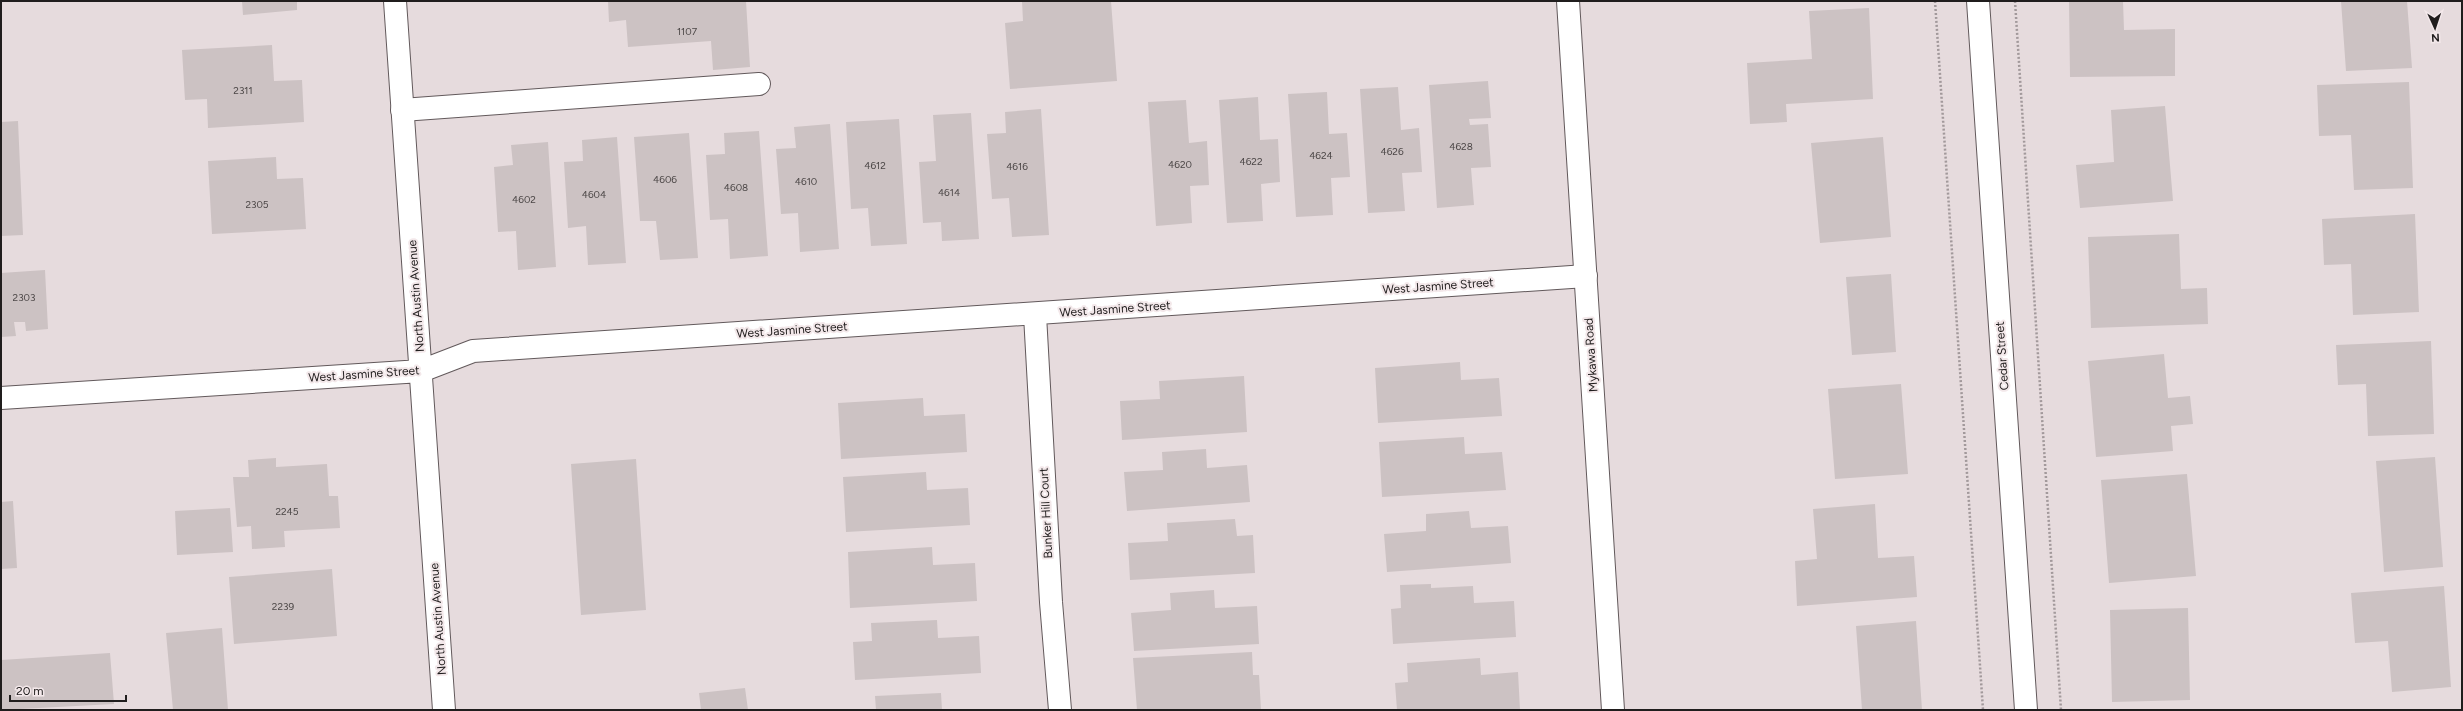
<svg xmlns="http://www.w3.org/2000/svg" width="2463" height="711" font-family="Figtree,sans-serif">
<rect width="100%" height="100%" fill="#e6dbdd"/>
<!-- building -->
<path fill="#ccc2c3" d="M242 1H297V10L243 15Z
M608 1H746L750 67 713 70 711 41 628 47 626 20 609 22Z
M1022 1H1111L1117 81 1010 89 1005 23 1023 21Z
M2069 1H2123L2124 30 2175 29V76L2070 77Z
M2341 1H2407L2412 68 2346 71Z
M1869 8 1873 99 1786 104 1787 122 1750 124 1747 63 1812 59 1809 11Z
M272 45 274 81 302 80 304 122 208 128 207 99 185 100 182 50Z
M1488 81 1491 118 1469 119 1470 125 1488 124 1491 167 1471 168 1474 205 1437 208 1429 85Z
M2409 82 2413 188 2354 190 2351 135 2319 136 2317 85Z
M1398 87 1401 130 1419 128 1422 172 1402 173 1405 211 1368 213 1360 89Z
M1327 92 1329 134 1347 133 1350 177 1331 178 1333 215 1296 217 1288 94Z
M1258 97 1260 140 1278 139 1280 182 1261 184 1263 221 1227 223 1219 100Z
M1186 100 1189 143 1207 141 1209 185 1190 186 1192 223 1156 226 1148 102Z
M2165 106 2173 201 2080 208 2076 165 2114 162 2111 110Z
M1041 109 1049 235 1012 237 1009 198 992 199 987 134 1006 133 1005 112Z
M971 113 979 239 942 241 941 222 923 223 919 162 936 161 933 115Z
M899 119 907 244 871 246 868 208 851 209 846 122Z
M18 121 23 235 1 236V122Z
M830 124 839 249 800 252 798 213 781 214 776 149 796 148 794 127Z
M759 131 768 256 730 259 728 219 710 220 706 155 725 154 724 133Z
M689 133 698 258 660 260 656 221H640L634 137Z
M617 137 626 263 588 265 586 226 568 228 564 162 583 161 582 140Z
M1883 137 1891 237 1820 243 1811 143Z
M548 142 556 267 518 270 516 231 498 232 494 167 513 165 511 145Z
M276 157 277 179 303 178 306 229 212 234 208 161Z
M2415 214 2419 312 2353 315 2351 264 2324 265 2322 219Z
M2179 234 2181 289 2207 288 2208 324 2091 328 2088 237Z
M45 270 48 329 26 331 25 322H14L16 336 1 337V273Z
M1891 274 1896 352 1852 355 1846 277Z
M2431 341 2434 434 2368 436 2366 384 2338 385 2336 345Z
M2164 354 2168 398 2190 396 2193 424 2171 426 2173 451 2096 457 2088 361Z
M1460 362 1461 380 1499 378 1502 416 1378 423 1375 368Z
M1244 376 1247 432 1122 440 1120 401 1160 399 1159 381Z
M1901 384 1908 474 1835 479 1828 389Z
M923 398 924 416 965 414 967 452 841 459 838 403Z
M1464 437 1465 454 1502 452 1506 490 1382 497 1379 442Z
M1206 449 1207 468 1247 465 1250 502 1127 511 1124 472 1163 470 1162 452Z
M2435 457 2443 567 2384 572 2376 461Z
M276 458V467L327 464 329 496H338L340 528 284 531 285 547 252 549 251 526 237 527 233 477H249L248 460Z
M636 459 646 610 581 615 571 464Z
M926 472 927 490 968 488 970 525 846 532 843 477Z
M2187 474 2196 576 2109 583 2101 480Z
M13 501 17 568 1 569V502Z
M1875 504 1878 558 1914 556 1917 597 1797 606 1795 561 1817 559 1813 509Z
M230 508 233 552 177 555 175 511Z
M1469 511 1471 528 1508 526 1511 563 1387 572 1384 534 1426 531V514Z
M1235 519 1237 536 1253 535 1255 573 1130 580 1128 543 1168 541 1167 523Z
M932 547 933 565 975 563 977 601 850 608 848 552Z
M332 569 337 636 234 644 229 577Z
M1431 584V588L1473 586 1474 603 1514 601 1516 637 1393 644 1391 609 1401 608 1400 585Z
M2444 586 2451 687 2392 692 2388 641 2355 643 2351 593Z
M1214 590 1215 608 1257 606 1259 644 1134 651 1131 613 1171 610 1170 593Z
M2188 608 2190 700 2112 702 2110 610Z
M937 620 938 638 979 636 981 673 855 680 853 642 872 641 871 623Z
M1916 621 1922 710H1862L1856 626Z
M222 628 228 710H173L166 633Z
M1252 652 1253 675H1259L1261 710H1137L1133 658Z
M110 653 114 704 1 710V660Z
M1480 658 1481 675 1518 672 1520 710H1397L1395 683 1408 682 1407 663Z
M745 688 748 710H701L699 693Z
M941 693 942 710H876L875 696Z"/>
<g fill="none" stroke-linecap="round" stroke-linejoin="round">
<defs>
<path id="lane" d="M402 110 759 84"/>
<path id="street" d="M395 1 444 710
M1978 1 2026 710
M1035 315 1051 602 1060 710
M1 398 421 371 473 351 1586 276"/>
<path id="secondary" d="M1568 1 1613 710"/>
</defs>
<!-- lane casing -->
<use href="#lane" stroke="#62595b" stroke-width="24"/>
<!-- street casing -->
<use href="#street" stroke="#62595b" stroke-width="24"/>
<!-- secondary casing -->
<use href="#secondary" stroke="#62595b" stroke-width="24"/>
<!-- path -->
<path stroke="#a2999b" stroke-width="2.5" stroke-dasharray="2 2" stroke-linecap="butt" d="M1935 1 1983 710
M2015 1 2061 710"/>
<!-- lane -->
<use href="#lane" stroke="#fff" stroke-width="22"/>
<!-- street -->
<use href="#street" stroke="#fff" stroke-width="22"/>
<!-- secondary -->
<use href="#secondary" stroke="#fff" stroke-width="22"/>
</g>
<g text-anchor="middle" stroke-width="4" stroke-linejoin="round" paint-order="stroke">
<!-- number labels -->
<g font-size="10" fill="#4b4646">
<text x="687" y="35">1107</text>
<text x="243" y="94">2311</text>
<text x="1461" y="150">4628</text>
<text x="1392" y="155">4626</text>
<text x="1321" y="159">4624</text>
<text x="1251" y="165">4622</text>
<text x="1180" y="168">4620</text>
<text x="875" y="169">4612</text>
<text x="1017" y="170">4616</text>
<text x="665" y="183">4606</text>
<text x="806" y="185">4610</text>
<text x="736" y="191">4608</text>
<text x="949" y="196">4614</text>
<text x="594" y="198">4604</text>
<text x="524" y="203">4602</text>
<text x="257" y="208">2305</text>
<text x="24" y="301">2303</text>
<text x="287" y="515">2245</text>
<text x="283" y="610">2239</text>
</g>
<!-- street labels -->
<g font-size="12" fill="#201d1d" stroke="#f3e8ea">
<text transform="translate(1438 286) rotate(-4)" y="4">West Jasmine Street</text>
<text transform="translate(416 296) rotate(-94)" y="4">North Austin Avenue</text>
<text transform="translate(1115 309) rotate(-4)" y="4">West Jasmine Street</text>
<text transform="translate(792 330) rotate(-4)" y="4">West Jasmine Street</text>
<text transform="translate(1591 355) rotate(-94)" y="4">Mykawa Road</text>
<text transform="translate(2002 356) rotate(-94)" y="4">Cedar Street</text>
<text transform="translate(364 374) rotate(-4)" y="4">West Jasmine Street</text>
<text transform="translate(1046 513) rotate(-93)" y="4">Bunker Hill Court</text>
<text transform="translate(438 619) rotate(-94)" y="4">North Austin Avenue</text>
</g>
</g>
<!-- border -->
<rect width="2463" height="711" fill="none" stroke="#201d1d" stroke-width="4"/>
<!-- north arrow -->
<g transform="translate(2435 28) rotate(177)" stroke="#f3e8ea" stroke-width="3" paint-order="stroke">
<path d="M0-3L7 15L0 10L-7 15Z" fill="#201d1d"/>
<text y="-6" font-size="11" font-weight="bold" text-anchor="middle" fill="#201d1d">N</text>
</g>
<!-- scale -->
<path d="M10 695v6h116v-6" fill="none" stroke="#201d1d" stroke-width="2"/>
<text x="16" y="695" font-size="12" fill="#201d1d" stroke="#f3e8ea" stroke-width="3" paint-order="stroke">20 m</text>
</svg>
